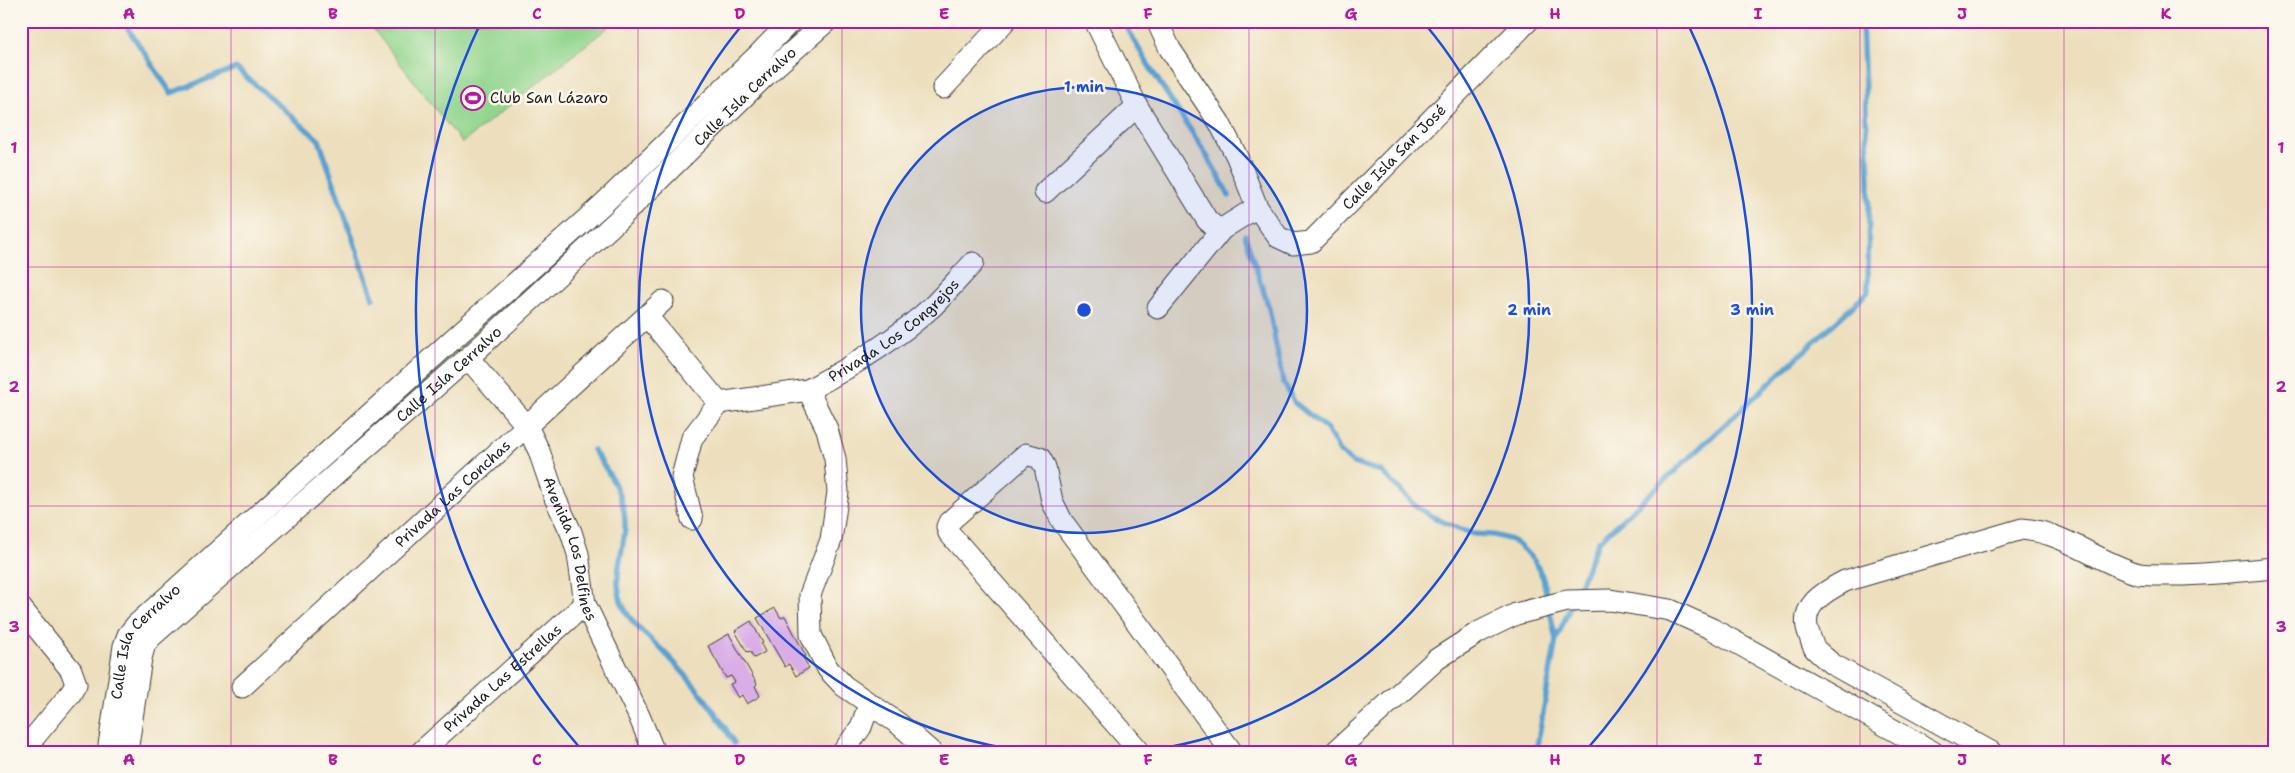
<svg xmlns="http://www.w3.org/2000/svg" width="2295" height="773" font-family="'Shantell Sans',sans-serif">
<rect width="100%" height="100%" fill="#fbf7ec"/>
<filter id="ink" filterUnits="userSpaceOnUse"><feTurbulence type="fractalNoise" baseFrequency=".02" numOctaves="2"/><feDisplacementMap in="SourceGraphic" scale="10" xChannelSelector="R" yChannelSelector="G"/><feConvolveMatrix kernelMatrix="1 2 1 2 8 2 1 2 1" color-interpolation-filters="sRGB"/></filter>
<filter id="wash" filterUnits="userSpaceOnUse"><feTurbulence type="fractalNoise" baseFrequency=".0096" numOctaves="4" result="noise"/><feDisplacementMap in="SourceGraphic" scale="20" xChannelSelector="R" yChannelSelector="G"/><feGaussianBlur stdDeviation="1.12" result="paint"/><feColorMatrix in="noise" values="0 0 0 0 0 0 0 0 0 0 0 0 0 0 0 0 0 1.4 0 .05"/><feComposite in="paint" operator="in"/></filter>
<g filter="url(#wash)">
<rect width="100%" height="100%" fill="#eddfbd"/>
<!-- green -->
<path fill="#92d68e" stroke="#577955" d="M367 21H616L462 143Z"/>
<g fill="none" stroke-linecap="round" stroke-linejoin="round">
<!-- stream -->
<path stroke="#59a1d0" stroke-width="5.5" d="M123 21 171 93 236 68 319 140 373 298
M1124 21C1154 82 1199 135 1229 196
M1245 235 1269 308 1283 382 1295 403 1327 429 1340 452 1353 463 1381 471 1418 508 1441 521 1473 534 1494 535 1512 540 1522 548 1535 562 1543 578 1556 640 1536 752
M593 450C609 472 626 497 625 526 624 555 610 579 624 608 634 628 653 640 667 655 693 682 716 711 734 743
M1575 596 1598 542 1868 292 1869 179 1862 21
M1556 640 1571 605"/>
</g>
<g id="blocks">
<!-- building -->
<path fill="#d9aee7" d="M775 608 781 618 785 616 806 656 803 658 809 668 796 676 789 664 785 667 757 618Z
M751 621 763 643 761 644 765 652 754 658 750 651 747 652 735 631Z
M729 634 757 684 755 686 760 696 747 704 742 695 738 698 730 684 735 682 731 676 726 678 708 646Z"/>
</g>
</g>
<g filter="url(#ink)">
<use href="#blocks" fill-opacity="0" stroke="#3b3934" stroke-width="1"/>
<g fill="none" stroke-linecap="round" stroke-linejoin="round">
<defs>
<g id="street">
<path d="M1095 21 1137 106 1207 220 1214 226 1222 229 1257 207"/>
<path id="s1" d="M1157 21 1170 49 1219 122 1237 157 1257 207 1278 237 1293 244 1311 242 1528 21"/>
<path d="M943 88 1005 21"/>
<path d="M1045 192 1137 106"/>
<path d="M1158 308 1222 229"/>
<path d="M647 316 719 403 808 390 827 429 835 459 838 492 831 540 810 595 811 635 828 669 844 686 899 724 931 752"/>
<path id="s2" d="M468 358 527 426 539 451 555 498 571 532 578 554 585 604 639 716 654 752"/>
<path id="s3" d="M808 390C851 367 897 339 933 306 947 292 960 277 973 263"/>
<path d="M692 519 682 477 692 438 719 403"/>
<path d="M21 608 71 670 76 684 71 693 22 752"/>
<path id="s4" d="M242 687 663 301"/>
<path id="s5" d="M108 752 124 646 128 635 136 625 603 204 759 54 791 21"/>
<path id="s6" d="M127 752 141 658 145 644 152 636 468 358 618 220 767 74 827 21"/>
<path id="s7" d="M421 752 585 604"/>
<path d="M843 752 861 727 869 705"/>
<path d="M1140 752 949 533 947 527 949 522 1026 454 1040 458 1045 467 1052 501 1062 521 1232 752"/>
<path d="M1335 752 1437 659 1479 632 1516 614 1567 601 1610 600 1670 610 1712 629 1933 752"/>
<path d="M1991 752 1832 664C1826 659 1820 654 1815 649 1812 645 1811 639 1809 634 1798 606 1824 592 1845 581L2022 529C2065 532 2098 563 2139 574 2146 575 2155 575 2162 575 2199 576 2237 571 2274 568"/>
</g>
</defs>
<!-- street casing -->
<use href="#street" stroke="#3b3934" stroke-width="23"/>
<!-- street -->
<use href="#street" stroke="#fff" stroke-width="21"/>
</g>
</g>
<!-- grid -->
<path fill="none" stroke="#b5179e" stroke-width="1" stroke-opacity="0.55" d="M231 21V752M435 21V752M638 21V752M842 21V752M1046 21V752M1249 21V752M1453 21V752M1657 21V752M1860 21V752M2064 21V752M21 267H2274M21 506H2274"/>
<!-- distance rings -->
<circle cx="1084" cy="310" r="223" fill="#1d4ed8" fill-opacity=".12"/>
<g fill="none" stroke="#1d4ed8" stroke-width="2.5">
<circle cx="1084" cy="310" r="223"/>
<path d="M1030 752A445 445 0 0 1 743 24M1425 24A445 445 0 0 1 1138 752"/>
<path d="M580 748A668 668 0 0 1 481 22M1687 22A668 668 0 0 1 1588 748"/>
</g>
<!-- icons -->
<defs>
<symbol id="stadium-ring" viewBox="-11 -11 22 22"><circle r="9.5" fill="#fbf7ec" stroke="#b5179e" stroke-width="1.5"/><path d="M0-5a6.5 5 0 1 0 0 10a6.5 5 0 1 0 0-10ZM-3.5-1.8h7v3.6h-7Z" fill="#b5179e"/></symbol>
</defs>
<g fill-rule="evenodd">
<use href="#stadium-ring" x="459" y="84" width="28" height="28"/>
</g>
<g text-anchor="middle" stroke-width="5" stroke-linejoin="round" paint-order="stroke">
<!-- street labels -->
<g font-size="15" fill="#1c1c1c" stroke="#fbf7ec">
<text dy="5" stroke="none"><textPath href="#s6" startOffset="922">Calle Isla Cerralvo</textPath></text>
<text dy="5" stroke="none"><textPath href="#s1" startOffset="402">Calle Isla San José</textPath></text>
<text dy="5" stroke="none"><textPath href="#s3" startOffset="105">Privada Los Congrejos</textPath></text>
<text dy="5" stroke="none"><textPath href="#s6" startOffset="516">Calle Isla Cerralvo</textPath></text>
<text dy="5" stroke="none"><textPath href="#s4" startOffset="286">Privada Las Conchas</textPath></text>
<text dy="5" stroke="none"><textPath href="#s2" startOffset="221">Avenida Los Delfines</textPath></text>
<text dy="5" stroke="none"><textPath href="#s5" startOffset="121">Calle Isla Cerralvo</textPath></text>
<text dy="5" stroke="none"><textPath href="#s7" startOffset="110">Privada Las Estrellas</textPath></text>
</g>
<!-- poi labels -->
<g font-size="15" fill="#1c1c1c" stroke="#fbf7ec" text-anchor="start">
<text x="490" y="103">Club San Lázaro</text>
</g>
</g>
<circle cx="1084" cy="310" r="8" fill="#1d4ed8" stroke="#fbf7ec" stroke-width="2.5"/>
<g font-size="15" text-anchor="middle" font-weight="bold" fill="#1d4ed8" stroke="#fbf7ec" stroke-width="5" stroke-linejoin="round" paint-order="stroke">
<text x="1084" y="92">1 min</text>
<text x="1529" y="315">2 min</text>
<text x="1752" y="315">3 min</text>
</g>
<!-- margin -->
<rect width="2295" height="773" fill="none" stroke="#fbf7ec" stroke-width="55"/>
<rect x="28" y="28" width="2240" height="718" fill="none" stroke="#b5179e" stroke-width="2"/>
<g font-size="16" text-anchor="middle" font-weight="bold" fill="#b5179e">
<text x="129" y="19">A</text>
<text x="333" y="19">B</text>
<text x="537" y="19">C</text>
<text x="740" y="19">D</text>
<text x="944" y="19">E</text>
<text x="1148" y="19">F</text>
<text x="1351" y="19">G</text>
<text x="1555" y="19">H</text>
<text x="1758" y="19">I</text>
<text x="1962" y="19">J</text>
<text x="2166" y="19">K</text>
<text x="14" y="153">1</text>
<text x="2281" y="153">1</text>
<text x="14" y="392">2</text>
<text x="2281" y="392">2</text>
<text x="14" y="632">3</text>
<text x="2281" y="632">3</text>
<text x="129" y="765">A</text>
<text x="333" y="765">B</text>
<text x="537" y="765">C</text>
<text x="740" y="765">D</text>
<text x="944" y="765">E</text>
<text x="1148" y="765">F</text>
<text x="1351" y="765">G</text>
<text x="1555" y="765">H</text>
<text x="1758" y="765">I</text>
<text x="1962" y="765">J</text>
<text x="2166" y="765">K</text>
</g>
</svg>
